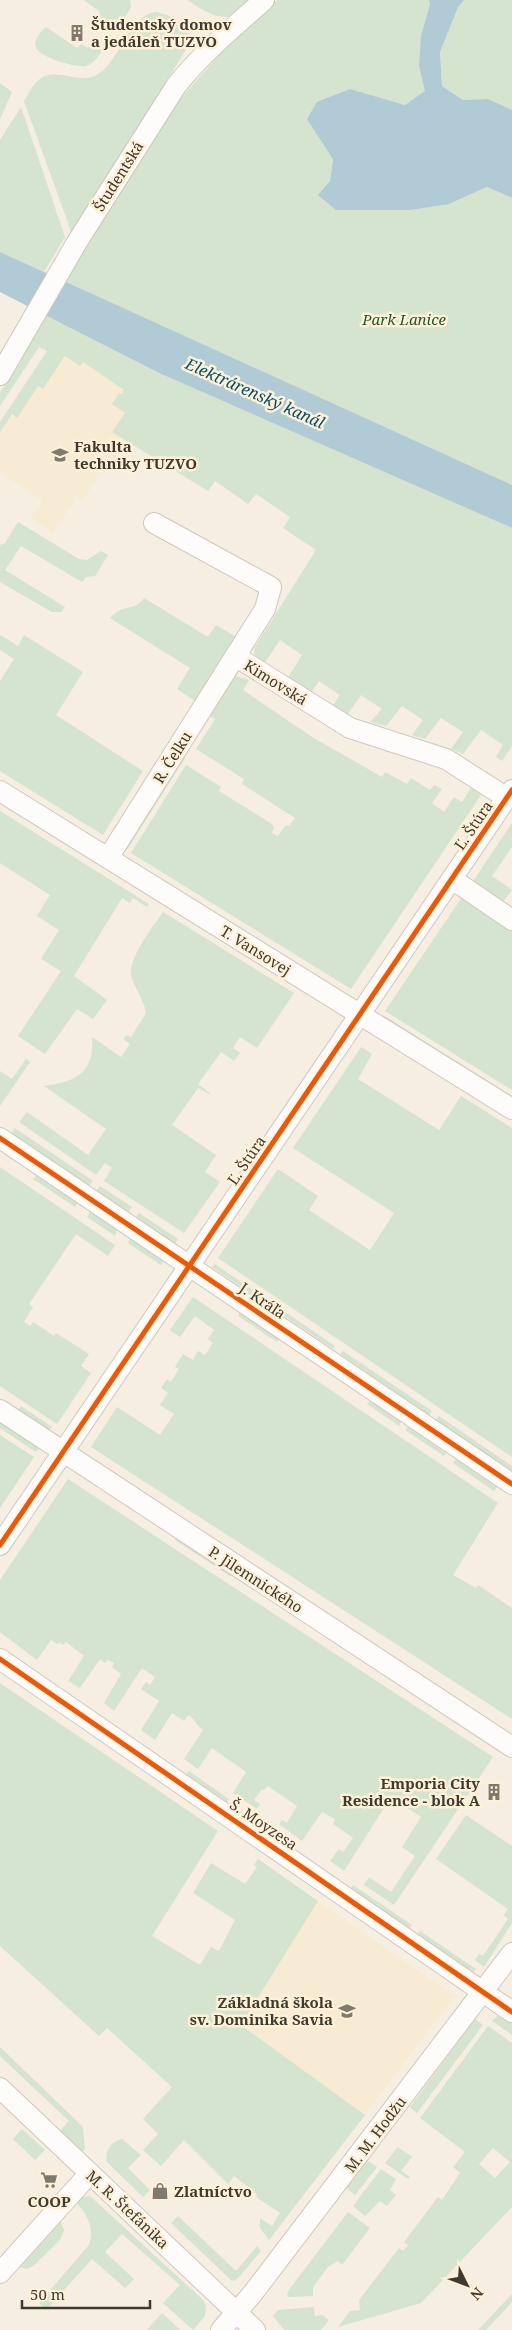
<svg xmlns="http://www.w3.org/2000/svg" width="512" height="2330" font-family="'Noto Serif',serif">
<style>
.built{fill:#f8ebd3}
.green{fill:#d4e4ce;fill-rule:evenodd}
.water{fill:#b0cad6}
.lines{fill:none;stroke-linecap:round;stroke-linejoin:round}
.minor-casing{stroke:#cec8be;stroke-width:22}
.minor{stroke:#fefcfa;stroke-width:20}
.cycleway-casing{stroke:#fff1d8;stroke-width:8}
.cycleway{stroke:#e8590c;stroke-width:5}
.labels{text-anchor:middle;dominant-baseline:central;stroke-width:5;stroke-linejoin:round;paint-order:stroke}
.poi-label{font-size:15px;font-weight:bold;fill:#3f3a30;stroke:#fff1d8;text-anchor:start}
.street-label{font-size:15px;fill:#3f3a30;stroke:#fff1d8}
.park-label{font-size:15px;font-style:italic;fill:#215630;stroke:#fff1d8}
.water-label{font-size:16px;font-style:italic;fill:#005070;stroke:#fff1d8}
</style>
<rect width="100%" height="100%" fill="#f6eee1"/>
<g class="built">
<path d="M66,356l14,9 3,-3 41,28 -3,4 -2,-1 -7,11 13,9 -13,19 16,11 -20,29 -8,-5 -1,3 2,2 -18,28 -9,-4 -1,2 2,2 -22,33 -22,-15 12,-17 -43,-29v-40l12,-18 5,3 21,-31 6,3z"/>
<path d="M318,1901l137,95 -90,119 -124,-90z"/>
</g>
<g class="green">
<path d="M84,0h46l1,7 -14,24 -20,-14 3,-5z"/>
<path d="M187,0h65c-6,5 -13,12 -20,15 -15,7 -33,-8 -45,-15z"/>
<path d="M277,0h152l1,4c-10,35 -14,51 -4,87l-21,14 -55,-16 -17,70 -3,22 119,23 38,-17 25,11v287l-448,-203 91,-148 27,-37 40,-45z"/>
<path d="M464,0h48v110l-24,-11 -25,1 -21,-14 -2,-34 18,-46z"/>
<path d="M156,12l12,3 21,18 1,10 -118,191 -48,-133c5,-7 9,-17 16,-22 18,-13 41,8 60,-6 20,-14 30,-59 56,-61z"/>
<path d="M46,27l31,21 4,-4 7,4 5,-8 8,5 2,4c-4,7 -10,15 -17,17 -10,2 -48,-9 -50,-19 -3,-8 5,-15 10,-20z"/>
<path d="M0,83l12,9 -12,27z"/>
<path d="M21,107l44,130 -21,35 -44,-20v-112z"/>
<path d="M46,315l113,58 353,155v218l-10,15 -6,-4 7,-12 -22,-15 -18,24 -12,-5 12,-17 -22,-14 -16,21 -13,-4 11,-15 -21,-14 -16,20 -16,-4 12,-13 -21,-14 -13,19 -16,-7 8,-12 -21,-14 -9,13 -23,-15 15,-24 -22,-15 -16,24c-7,-5 -12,-8 -9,-17l61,-97 -33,-22 7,-11 -34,-23 -8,10 -33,-23 -7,10 -96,-59 13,-19 -13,-9 7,-11 3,1 2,-4 -41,-28 -3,4 -15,-10 -22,33 -5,-3 -21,32 -5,-4 -12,18v-10l47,-71 -8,-4 -39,59v-13z"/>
<path d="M18,522l61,37 8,1 14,-9 7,4 -13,21 -9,1 -4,5 -61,-36 -16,24 60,37 -4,5h-9l-52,-30v-37l5,-2z"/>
<path d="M144,598l64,39 8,-12 22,13 -40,65 -21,-14 13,-21 -80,-50c13,-15 25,-6 34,-20z"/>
<path d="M24,635l59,37 -27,43 87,56 -40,64 -103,-64v-90l14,-22 -14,-9v-15l18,11z"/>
<path d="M235,676l14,4 -6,10 69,47 70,40 3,-5 22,12 4,-6 19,12 4,-5 8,4 -10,14 12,9 10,-15 8,5 9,-14 10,7 -130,194 -220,-136 55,-88 35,22 -2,4 53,33 2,3 -2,6 6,3 8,-11 3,1 6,-8 -53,-34 2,-5 -48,-30 19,-30 -8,-5 25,-36z"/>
<path d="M182,756l3,2 -58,92 -3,-2z"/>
<path d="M0,811l149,93 -2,3 -14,-9 -3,5 -8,-5 -48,78 33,24 -14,19 -16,-10 -32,45 -27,-18 43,-65 -20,-12 18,-29 -22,-14 13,-21 -50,-32z"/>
<path d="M512,823v24l-20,29 20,14 -9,12 -31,-19z"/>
<path d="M462,897l50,33v160l-127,-79z"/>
<path d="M163,912l131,81 -37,55 -17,-11 -7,11 7,5 -6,8 -13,-9 -23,32 13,10v1l-13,-7 -26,37 44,30 -11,17 15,10 -36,51 -80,-52 8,-13 -7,-5 -9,12 -77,-53 8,-10 61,43 18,-26 -62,-43c32,-4 51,-14 48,-49l29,20 9,-13 -7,-5 4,-4 4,2 15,-24c-2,-15 -14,-28 -15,-39 -1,-19 22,-47 32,-62z"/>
<path d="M383,1015l129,81v4l-131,-82z"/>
<path d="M361,1047l11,7 -14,25 81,51 22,-34 51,32v329l-294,-199 60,-89 40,27 -9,14 61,40 24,-37 -101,-65z"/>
<path d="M26,1059l4,3 -30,44v-35l12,8z"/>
<path d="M15,1128l78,53 -4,5 -78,-52z"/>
<path d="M0,1167l115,78 -7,11 -32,-22 -47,70 4,3 -9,15 6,4 3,-4 21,14 2,-3 33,21 -8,12 10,7 -34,51 -57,-38z"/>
<path d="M37,1175l41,27 -3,5 -42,-28z"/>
<path d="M100,1186l32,21 -4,6 -32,-22z"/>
<path d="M90,1212l27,17 -2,7 -28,-19z"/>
<path d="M139,1213l39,26 -3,5 -40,-26z"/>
<path d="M130,1238l34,23 -3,4 -33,-22z"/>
<path d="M215,1264l120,82 -2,3 -121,-82z"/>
<path d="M193,1297l305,206 -45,72 23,13 2,-3 34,23v111l-421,-272 26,-40 43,28 14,-21 -14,-9 8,-12 -7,-5 6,-9 4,3 8,-13 -4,-2 8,-13 10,6 5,-9 7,4 8,-12 -5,-4 6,-9 -19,-14 -15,21 -10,-7z"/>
<path d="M240,1312l39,27 -2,3 -39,-26z"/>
<path d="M343,1351l89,60 -3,4 -89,-61z"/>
<path d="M370,1401l31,21 -2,4 -32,-22z"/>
<path d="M21,1406l31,21 -4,6 -31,-21z"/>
<path d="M439,1416l73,50v5l-76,-51z"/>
<path d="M0,1420l40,26 -4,6 -36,-24z"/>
<path d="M408,1427l38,26 -2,3 -39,-26z"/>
<path d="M0,1435l34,22 -34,51z"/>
<path d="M456,1459l41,28 -3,4 -41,-28z"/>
<path d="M68,1479l425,278 -99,148 -30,-20 5,-8 22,15 24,-36 -13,-9 19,-30 -30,-20 -47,74 -14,-10 9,-12 4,3 10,-14 -20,-14 2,-5 -13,-7 -20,29 -23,-17 3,-4 5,3 10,-17 -29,-20 -4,4 -2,-1 -8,11 6,4 -3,5 -24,-16 13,-21 -34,-24 -14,21 -14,-10 19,-29c-8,-6 -7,-10 -15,-15l-4,6 -12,-8 -17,27 -14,-10 18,-29 -18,-12 5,-7 4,3 5,-8 -13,-9 -28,43 -10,-8 17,-29 -9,-7 2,-4 -6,-3 -3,3 -5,-4 -20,29 -12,-7 16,-25 -18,-14 -3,3 -3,-3 -2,2 -7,-4 -14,20 -37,-28v-52z"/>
<path d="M177,1536l56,37 -3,3 -55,-36z"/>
<path d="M0,1683l218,148 -66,105 48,29 11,-18 8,4 16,-31 -42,-27 18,-30 34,21 12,-17 -3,-2 4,-6 60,42 -77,124 124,90 -96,125 -9,-12v-10l12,8 8,-13 -24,-16 1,-3 -23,-18 -6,8 -44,-44 -23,26 -18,-16 15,-16 -15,-15 29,-32 -65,-59 -8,8 -99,-90z"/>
<path d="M189,1771l40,28 -2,3 -41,-28z"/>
<path d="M466,1815l46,31v77l-28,44 -9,-7 4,-6 4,2 25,-37 -4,-4 4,-6 -72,-50z"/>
<path d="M353,1885l59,40 -3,4 -58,-41z"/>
<path d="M420,1931l56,38 -2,3 -5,-2 -51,-36z"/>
<path d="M499,2014l13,9v12l-20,-14z"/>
<path d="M475,2019l8,6 -66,88 -7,-6z"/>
<path d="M488,2026l24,17v164l-91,96 -83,24 12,-16 10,-1 -1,-10 40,-52 4,3 5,-6 -4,-3 34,-45 4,3 18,-27 -7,-6 12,-15 -45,-34zM493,2148l17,14 -15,16 -16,-14z"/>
<path d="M0,2047l83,80 2,23 -6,2 -19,-21 9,-10 -69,-65z"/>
<path d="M22,2129l23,21 -10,10 -22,-21z"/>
<path d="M122,2139l19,16 -13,13 22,22 -7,7 -36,-35c-3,-11 5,-21 15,-23z"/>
<path d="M398,2147l14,10 -11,14 9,6 -2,2 -23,-16z"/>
<path d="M367,2160l10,7 -22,28 -9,-7z"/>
<path d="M381,2169l15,10 -6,11 6,5 -9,11 -7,-5 -15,15 -12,-10z"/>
<path d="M90,2196l113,104 3,5 -1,11 -12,14 -30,-27 17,-18 -58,-51 -17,18 29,27 -9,9 -33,-29 -46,51 -7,-7 50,-58c6,-17 -2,-30 -12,-42l5,-6z"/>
<path d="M348,2212l22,16 -28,37 -4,-4 -10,6 -15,20v9l-24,1 -2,-2 1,-4z"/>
<path d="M178,2216l58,55 21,-25 4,5 -22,26 -5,4 -3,-1 -60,-57z"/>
<path d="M60,2220l4,10 -4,10 -28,27 -6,2 -9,-3z"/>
<path d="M512,2294v8l-26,28h-8z"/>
<path d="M314,2307l1,9 7,-1 7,5 -8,10h-37l-11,-14 5,-6z"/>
<path d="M162,2313l18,17h-33z"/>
</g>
<g class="water">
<path d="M429,0h35l-6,7 -18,45 2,34 21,14 25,-1 24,11v88l-25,-11 -38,17 -39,6h-74l-18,-15 12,-14 3,-22 -26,-40 10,-17 33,-13 55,16 20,-14 -6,-25 2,-30 9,-32z"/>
<path d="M0,252l512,233v43l-353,-155 -159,-81z"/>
</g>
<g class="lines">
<g class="minor-casing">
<g id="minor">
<path d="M0,375l77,-133 99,-156c26,-33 58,-59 88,-86"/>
<path d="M235,656l115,72 96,31 61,39"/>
<path d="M0,791l512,318"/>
<path d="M108,858l157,-249 6,-22 -117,-64"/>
<path d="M452,879l60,41"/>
<path d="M0,1138l512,346"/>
<path d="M0,1410l512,337"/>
<path d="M0,1545l512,-755"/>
<path d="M0,1659l512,353"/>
<path d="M0,2088l255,242"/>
<path d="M0,2273l90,-100"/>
<path d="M221,2330l32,-37 259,-340"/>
</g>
</g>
<use href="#minor" class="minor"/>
<g class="cycleway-casing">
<g id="cycleway">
<path d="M0,1138l512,346"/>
<path d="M0,1545l512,-755"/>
<path d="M0,1659l512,353"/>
</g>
</g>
<use href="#cycleway" class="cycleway"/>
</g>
<defs>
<g id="building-bare" transform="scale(1.35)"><path d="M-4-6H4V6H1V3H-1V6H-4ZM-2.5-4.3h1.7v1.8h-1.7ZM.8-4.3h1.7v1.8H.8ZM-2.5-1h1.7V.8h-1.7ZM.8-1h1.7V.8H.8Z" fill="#7f796e" stroke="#fff1d8" stroke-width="2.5" paint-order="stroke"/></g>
<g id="university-bare" transform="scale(1.35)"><path d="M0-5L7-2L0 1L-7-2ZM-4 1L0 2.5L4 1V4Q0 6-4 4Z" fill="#7f796e" stroke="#fff1d8" stroke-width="2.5" paint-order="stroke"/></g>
<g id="school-bare" transform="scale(1.35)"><path d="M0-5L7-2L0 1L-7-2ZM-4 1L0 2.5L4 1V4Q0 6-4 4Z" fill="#7f796e" stroke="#fff1d8" stroke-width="2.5" paint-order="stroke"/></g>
<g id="supermarket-bare" transform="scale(1.35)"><path d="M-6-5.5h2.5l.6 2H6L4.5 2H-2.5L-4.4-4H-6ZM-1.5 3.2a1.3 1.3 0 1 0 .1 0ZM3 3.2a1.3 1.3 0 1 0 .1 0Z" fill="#7f796e" stroke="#fff1d8" stroke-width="2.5" paint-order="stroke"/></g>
<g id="shop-bare" transform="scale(1.35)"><path d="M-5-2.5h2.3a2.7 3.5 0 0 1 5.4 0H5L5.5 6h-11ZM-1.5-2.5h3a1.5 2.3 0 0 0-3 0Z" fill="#7f796e" stroke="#fff1d8" stroke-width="2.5" paint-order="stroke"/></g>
</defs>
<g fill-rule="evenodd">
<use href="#building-bare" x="77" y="33"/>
<use href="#university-bare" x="60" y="455"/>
<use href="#building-bare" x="494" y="1792"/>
<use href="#school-bare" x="347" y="2011"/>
<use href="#supermarket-bare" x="49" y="2180"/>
<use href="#shop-bare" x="160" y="2191"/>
</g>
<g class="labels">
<g class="poi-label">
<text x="91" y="24">Študentský domov<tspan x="91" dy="17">a jedáleň TUZVO</tspan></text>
<text x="74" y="446">Fakulta<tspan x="74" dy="17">techniky TUZVO</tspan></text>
<text x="480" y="1783" text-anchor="end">Emporia City<tspan x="480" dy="17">Residence - blok A</tspan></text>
<text x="333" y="2002" text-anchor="end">Základná škola<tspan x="333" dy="17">sv. Dominika Savia</tspan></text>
<text x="174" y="2191">Zlatníctvo</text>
<text x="49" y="2201" text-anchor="middle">COOP</text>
</g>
<g class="street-label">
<text transform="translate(118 176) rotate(-58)">Študentská</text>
<text transform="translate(276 682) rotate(32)">Kimovská</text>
<text transform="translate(172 757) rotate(-58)">R. Čelku</text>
<text transform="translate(473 825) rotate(-56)">Ľ. Štúra</text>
<text transform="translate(256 950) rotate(32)">T. Vansovej</text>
<text transform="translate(246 1160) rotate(-56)">Ľ. Štúra</text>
<text transform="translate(263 1300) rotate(34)">J. Kráľa</text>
<text transform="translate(256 1579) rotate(33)">P. Jilemnického</text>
<text transform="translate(264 1824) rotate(34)">Š. Moyzesa</text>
<text transform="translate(375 2134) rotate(-53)">M. M. Hodžu</text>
<text transform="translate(128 2209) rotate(43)">M. R. Štefánika</text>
</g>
<g class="park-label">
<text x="404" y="319">Park Lanice</text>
</g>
<g class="water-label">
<text transform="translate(255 393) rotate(24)">Elektrárenský kanál</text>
</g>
</g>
<g transform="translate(467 2285) rotate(132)" stroke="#fff1d8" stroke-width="4" paint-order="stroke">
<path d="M0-4L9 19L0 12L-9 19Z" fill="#3f3a30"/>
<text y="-8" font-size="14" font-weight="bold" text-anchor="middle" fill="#3f3a30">N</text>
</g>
<path d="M22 2300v8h128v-8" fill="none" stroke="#3f3a30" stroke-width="2.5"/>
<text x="30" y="2300" font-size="15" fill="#3f3a30" stroke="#fff1d8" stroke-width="4" paint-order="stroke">50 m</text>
</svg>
